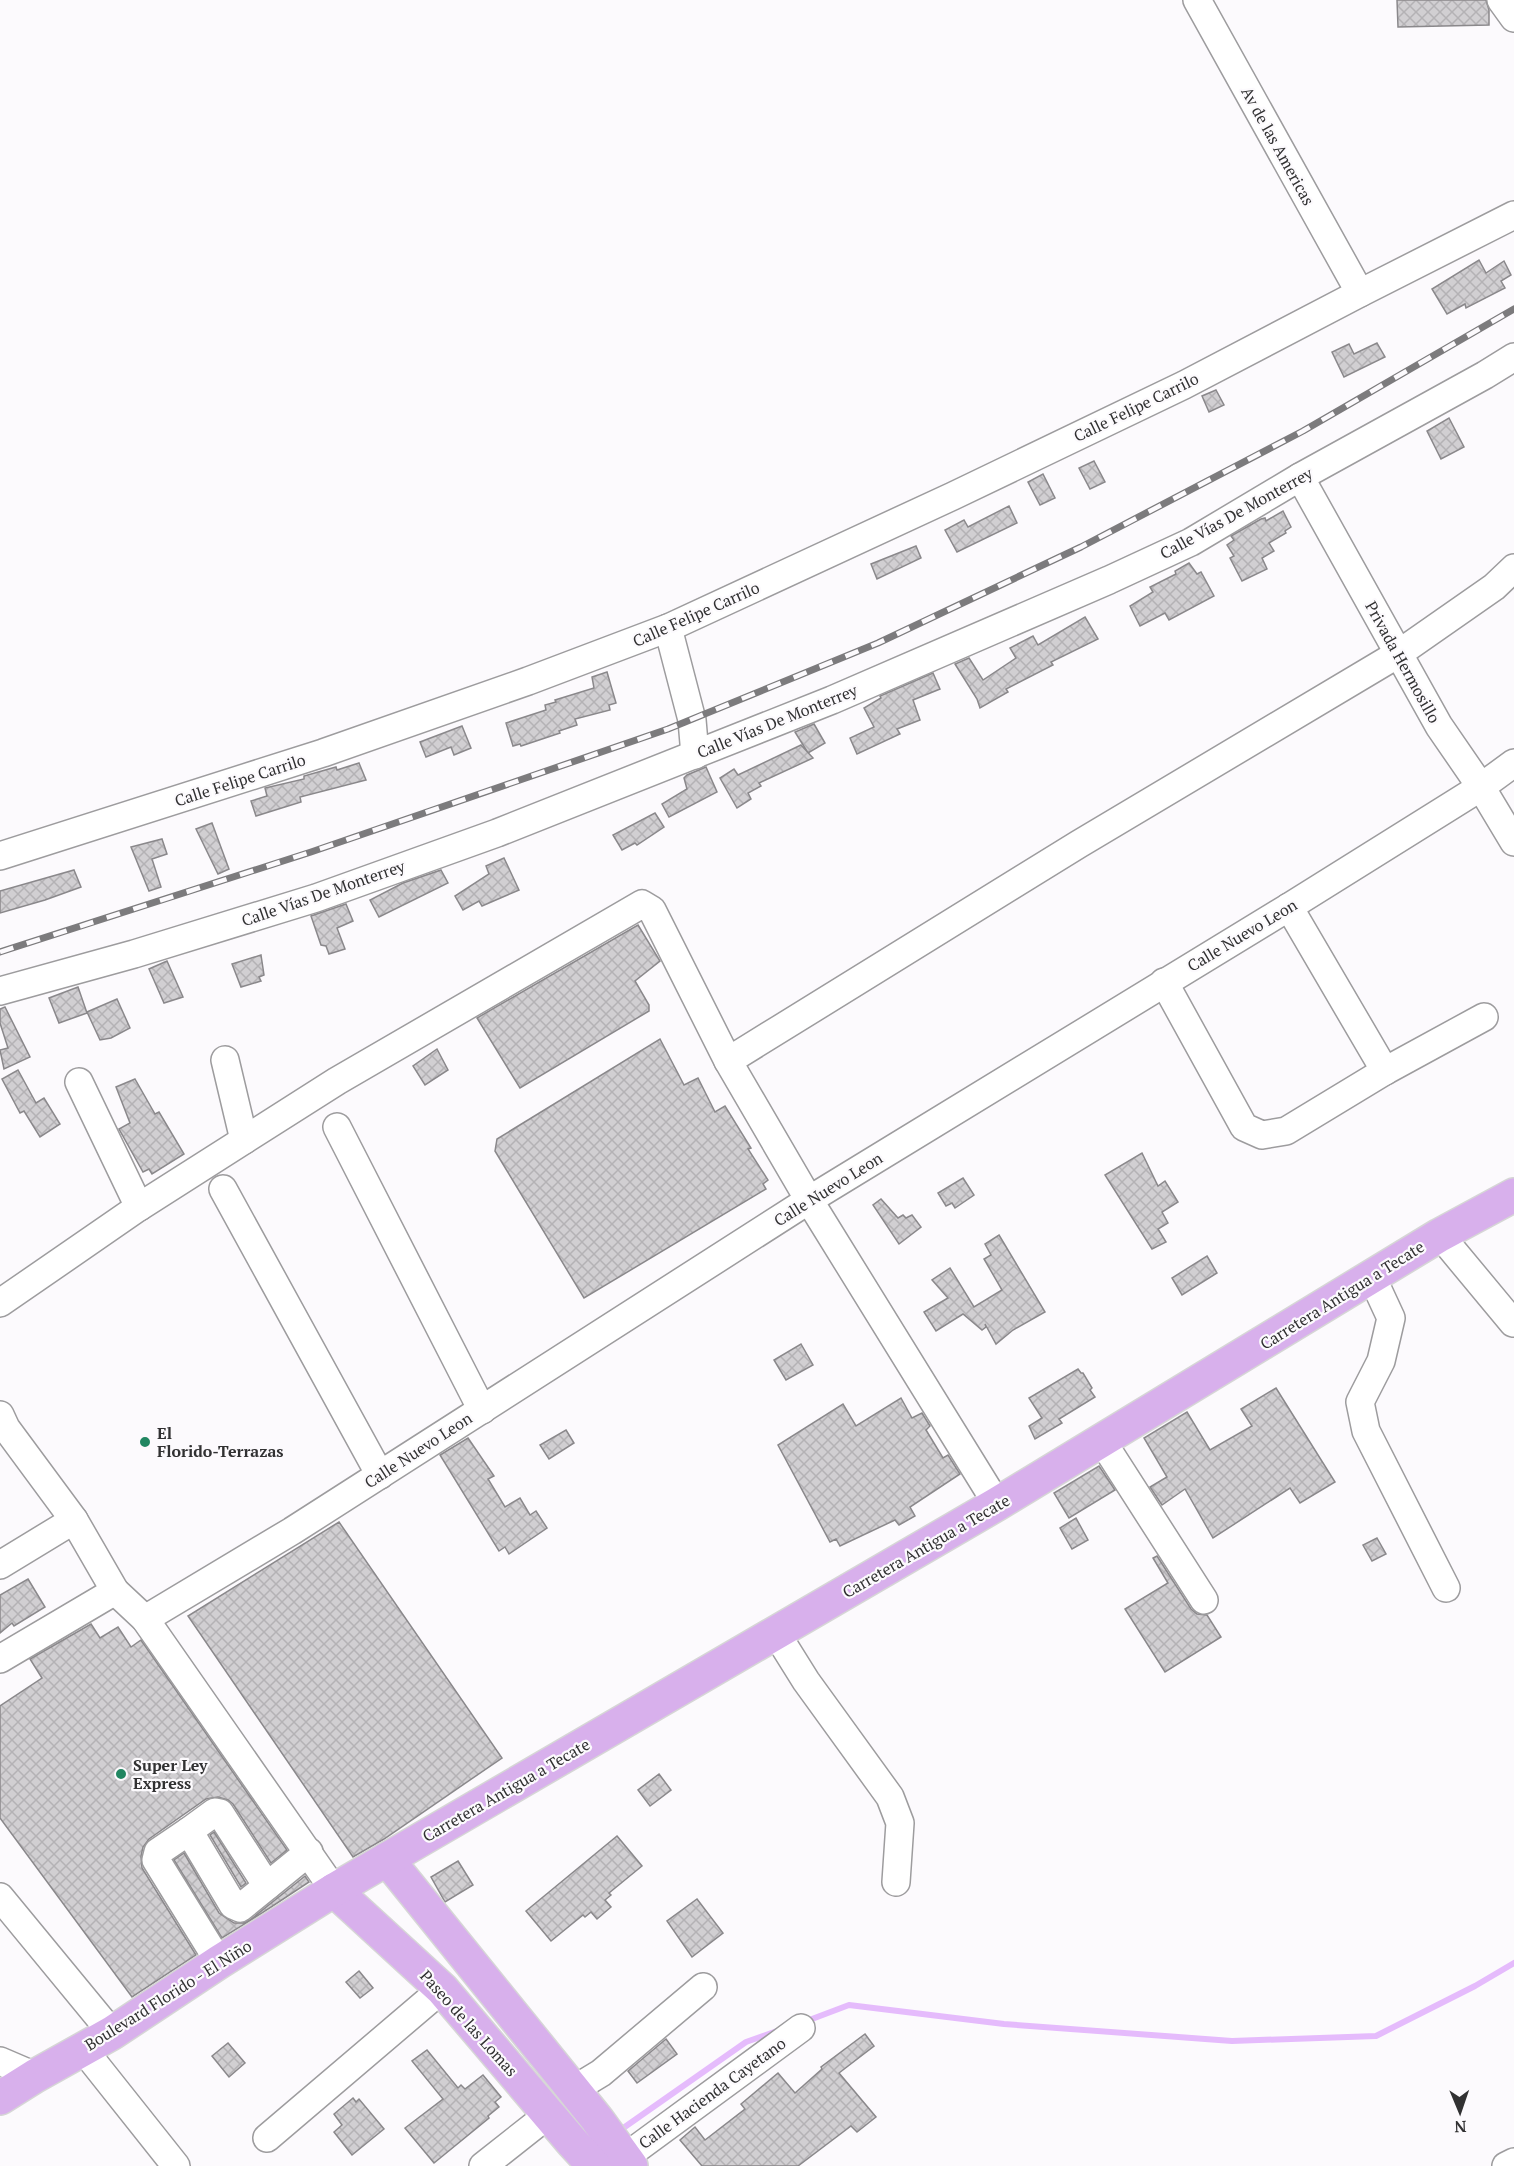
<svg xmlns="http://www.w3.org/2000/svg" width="1514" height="2166" font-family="'PT Serif',serif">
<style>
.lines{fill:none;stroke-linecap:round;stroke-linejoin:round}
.stream{stroke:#e5bbfc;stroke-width:6}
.building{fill:url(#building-cross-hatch);stroke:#8a888b;stroke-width:1.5}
.minor-casing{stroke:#9d9c9e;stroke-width:30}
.major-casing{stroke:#d6d6d6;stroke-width:36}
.minor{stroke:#fff;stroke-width:27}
.major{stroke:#d8b0ec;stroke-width:33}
.rail-casing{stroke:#7c7b7d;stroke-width:7}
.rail{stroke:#fcfafd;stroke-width:4.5;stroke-dasharray:14;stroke-linecap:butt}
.poi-dot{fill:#218661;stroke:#fcfafd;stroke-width:2}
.labels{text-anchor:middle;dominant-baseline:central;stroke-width:4.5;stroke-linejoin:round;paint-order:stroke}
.street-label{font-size:16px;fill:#313132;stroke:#fcfafd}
.poi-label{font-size:16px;font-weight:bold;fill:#313132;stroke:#fcfafd;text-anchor:start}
</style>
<defs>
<pattern id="building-cross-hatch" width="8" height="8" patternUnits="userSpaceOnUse" patternTransform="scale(1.5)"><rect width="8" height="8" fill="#d1cfd2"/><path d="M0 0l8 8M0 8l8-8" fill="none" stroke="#b4b2b5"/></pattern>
</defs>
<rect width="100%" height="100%" fill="#fcfafd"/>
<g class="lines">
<g class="stream">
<path d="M804,2022l45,-17 155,19 228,17 144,-5 99,-50 39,-23"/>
<path d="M619,2131l127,-89 31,-11"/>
</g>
</g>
<g class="building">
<path d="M1397,0h89l3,10v15l-91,2z"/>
<path d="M1479,260l7,13 18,-12 7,14 -10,6 4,7 -39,20 -1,-4 -18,10 -15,-25z"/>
<path d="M1377,343l8,14 -41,20 -12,-25 17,-8 5,10z"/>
<path d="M1216,390l8,15 -15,7 -7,-16z"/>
<path d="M1449,418l15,29 -23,12 -14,-28z"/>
<path d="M1094,461l11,21 -15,7 -11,-21z"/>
<path d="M1043,474l12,24 -15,7 -12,-23z"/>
<path d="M1009,506l8,17 -60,29 -12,-22 19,-10 4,7z"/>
<path d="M1283,511l8,16 -6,4 1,2 -17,10 5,8 -12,7 5,11 -25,12 -12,-23 4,-2 -7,-11 7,-5 -3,-4 30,-17 4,-1 1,3z"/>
<path d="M916,546l5,12 -44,21 -6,-15z"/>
<path d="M1189,563l8,11 4,-2 13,24 -45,24 -4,-7 -25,13 -10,-20 23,-14 -3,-5 26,-13 -1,-3z"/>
<path d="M1085,617l13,22 -47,23 2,3 -47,24 2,3 -28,16 -3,-9 -22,-35 14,-6 14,22 33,-22 -6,-10 23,-12 5,9z"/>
<path d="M607,672l9,31 -7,2 1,5 -35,9 2,6 -18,6 1,2 -39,13 -1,-2 -7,2 -7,-23 40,-13 -1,-5 11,-3 -1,-2 39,-12 -2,-11z"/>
<path d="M933,673l7,16 -27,11 7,20 -23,9 3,5 -43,20 -7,-16 24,-11 -10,-19 17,-10 -1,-2z"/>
<path d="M814,724l11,19 -17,10 -13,-21z"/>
<path d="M462,726l9,22 -17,7 -3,-8 -25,10 -6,-15z"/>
<path d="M801,745l12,13 -54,25 2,3 -13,7 3,6 -14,9 -17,-30 14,-9 4,6z"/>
<path d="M359,763l7,17 -66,17 1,5 -45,14 -5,-15 16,-5 -2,-8 39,-9v-3l32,-9 1,3z"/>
<path d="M706,767l11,25 -48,25 -7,-13 25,-15 -3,-11 3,-3z"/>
<path d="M655,813l9,14 -27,18 -2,-2 -13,7 -9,-15z"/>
<path d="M212,823l17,46 -11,5 -22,-45z"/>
<path d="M162,839l5,15 -15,5 9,28 -12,4 -18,-44z"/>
<path d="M504,858l15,32 -37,16 -3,-5 -16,9 -8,-14 34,-22 -3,-8z"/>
<path d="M74,870l7,17 -36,13 -45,13v-22z"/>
<path d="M441,870l7,13 -69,34 -9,-17 33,-17z"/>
<path d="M346,904l7,17 -16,7 8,21 -16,5 -3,-8 -5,-1 -10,-29z"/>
<path d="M638,925l22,36 -25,20 14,24v6l-129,77 -43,-70z"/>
<path d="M261,955l3,20 -5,2 2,4 -20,6 -9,-23z"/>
<path d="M167,961l16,36 -19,6 -15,-34z"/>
<path d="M78,987l9,26 -28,10 -10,-25z"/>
<path d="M117,999l13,29 -19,10 -11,2 -13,-28z"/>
<path d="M5,1007l25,50 -26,12 -4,-19 8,-2 -8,-25v-14z"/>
<path d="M660,1039l24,46 14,-7 17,34 10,-6 26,42 -3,1 20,31 -5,4 3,5 -182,109 -89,-147 2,-12z"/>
<path d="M437,1049l11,21 -23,15 -12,-19z"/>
<path d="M18,1070l18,33 8,-5 16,26 -20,13 -16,-26 -4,2 -18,-34z"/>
<path d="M135,1079l20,35 4,-2 25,42 -32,20 -3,-5 -6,3 -24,-43 11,-6 -14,-36z"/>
<path d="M1142,1153l16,33 7,-5 13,21 -16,10 6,11 -10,6 8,13 -14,7 -47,-74z"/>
<path d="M963,1178l11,17 -19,13 -3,-5 -6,3 -8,-13z"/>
<path d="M881,1199l17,19 5,-3 3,3 6,-3 9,12 -22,17 -26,-39z"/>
<path d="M999,1235l46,77 -32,18 -17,14 -11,-20 1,3 -4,3 -19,-16 -27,17 -12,-19 24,-14 -16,-18 18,-12 24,39 28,-17 -18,-31 7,-4 -6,-11z"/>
<path d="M1207,1256l10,17 -35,22 -10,-17z"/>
<path d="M801,1344l12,21 -27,15 -12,-20z"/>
<path d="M1078,1369l3,4h2l9,15 -2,2 5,7 -36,22 3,4 -27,16 -6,-13 13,-8 -13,-20z"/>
<path d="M1276,1388l59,94 -35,21 -10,-15 -77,50 -28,-49 -23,16 -12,-18 17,-10 -23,-39 43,-26 23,38 42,-24 -11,-17z"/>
<path d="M901,1398l11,20 10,-5 8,13 -4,4 17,28 5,-3 12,19 -50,33 5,9 -16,9 -4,-5 -55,26 -4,-7 -6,3 -52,-97 65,-41 13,22z"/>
<path d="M566,1430l8,13 -25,16 -9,-14z"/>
<path d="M468,1438l26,38 -6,3 17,28 15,-9 10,17 6,-4 11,17 -38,26 -4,-7 -6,4 -59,-96z"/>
<path d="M1099,1466l16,24 -46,28 -15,-25z"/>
<path d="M1076,1518l12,22 -16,9 -12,-21z"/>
<path d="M339,1522l163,236 -118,81 -31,18 -165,-241z"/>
<path d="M1377,1538l9,16 -14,7 -9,-16z"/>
<path d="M1157,1556l34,53 6,5 10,1 14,22 -56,35 -40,-63 43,-26 -15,-25z"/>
<path d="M28,1579l17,28 -31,19 -2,-3 -12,10v-38z"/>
<path d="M91,1624l9,14 18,-11 13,20 10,-7 146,210 -16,13 -38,-59 -5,-4 -10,-3 -12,2 -57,40 -6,8 -2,9 1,12 54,87 -64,42 -132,-179v-112l42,-28 -12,-19z"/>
<path d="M659,1774l12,16 -21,16 -12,-16z"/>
<path d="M214,1832l32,51 -5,4 -31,-52z"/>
<path d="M617,1836l25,30 -33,27 2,2 -6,5 6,7 -14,12 -6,-7 -6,5 -2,-2 -32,26 -25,-30z"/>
<path d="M184,1853l35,60 15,10h9l7,-3 55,-44 4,6 -53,35 -34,21 -48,-78z"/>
<path d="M458,1861l15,24 -28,17 -14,-25z"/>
<path d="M697,1899l26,34 -31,24 -25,-36z"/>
<path d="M359,1971l14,17 -13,10 -14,-16z"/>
<path d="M865,2034l9,12 -35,27 37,44 -19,15 -6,-6 -53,40h-96l-22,-26 15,-13 10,13 40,-31 -4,-5 37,-31 17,20 27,-24 -1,-2z"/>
<path d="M666,2039l11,15 -40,29 -9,-12z"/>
<path d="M228,2043l17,20 -16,14 -17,-21z"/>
<path d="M427,2050l31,38 3,-3 4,4 18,-14 18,22 -6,5 4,5 -11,9 1,2 -55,45 -29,-35 38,-29 -31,-38z"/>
<path d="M353,2098l3,4 3,-3 25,30 -32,26 -18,-23 8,-7 -8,-11z"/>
</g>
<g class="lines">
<g class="minor-casing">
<g id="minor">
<path d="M1197,0l163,293"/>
<path d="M1501,0l13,18"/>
<path d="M1300,477l139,249 42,61 33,55"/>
<path d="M668,628l24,92 3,35"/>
<path d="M0,856l323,-103 205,-72 140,-53 285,-132 231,-111 176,-92 154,-78"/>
<path d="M1289,907l96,164"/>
<path d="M1164,982l80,145 18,8 24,-4 99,-60 99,-54"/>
<path d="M0,991l134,-37 182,-56 181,-65 335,-133 277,-120 82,-38 109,-65 185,-102 29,-18"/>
<path d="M225,1060l19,80"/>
<path d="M728,1061l351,-217 319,-190 96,-67 20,-19"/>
<path d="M79,1082l60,125"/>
<path d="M337,1127l145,283"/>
<path d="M223,1189l157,286"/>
<path d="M1440,1235l73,88"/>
<path d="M1372,1277l19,41 -10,43 -21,41 6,29 80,157"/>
<path d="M0,1303l139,-96 198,-126 305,-177 10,6 76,151 81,139 188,304"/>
<path d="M0,1415l6,13 68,92 41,71 30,28 189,271"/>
<path d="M1102,1441l102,159"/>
<path d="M0,1565l74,-45"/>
<path d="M145,1619l147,-88 517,-331 480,-293 192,-120 33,-24"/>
<path d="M776,1633l30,48 84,116 10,26 -4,59"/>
<path d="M0,1659l115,-68"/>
<path d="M189,1831l26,-19 5,1 47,73"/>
<path d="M0,1897l112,136"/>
<path d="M219,1962l-63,-102 2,-8 31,-21 44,74 7,3 69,-56"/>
<path d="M83,2049l93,117"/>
<path d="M0,2061l35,15"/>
<path d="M573,2090l28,-17 102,-86"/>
<path d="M267,2138l175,-149"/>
<path d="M624,2158l177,-130"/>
<path d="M483,2166l66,-52"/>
<path d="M1506,2166l8,-4"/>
</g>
</g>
<g class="major-casing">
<g id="major">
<path d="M387,1859l210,260 34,47"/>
<path d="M334,1890l108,99 130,153 22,24"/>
<path d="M0,2098l35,-22 77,-43 107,-71 115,-72 663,-386 443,-269 74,-40"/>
</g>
</g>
<use href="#minor" class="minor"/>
<use href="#major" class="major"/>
<g class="rail-casing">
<path id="rail" d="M0,952l311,-100 357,-123 210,-86 203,-96 222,-116 211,-122"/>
</g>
<use href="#rail" class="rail"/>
</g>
<g class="poi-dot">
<circle cx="145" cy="1442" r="6"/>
<circle cx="121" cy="1774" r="6"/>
</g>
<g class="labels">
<g class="street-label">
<text transform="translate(1278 146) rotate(61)">Av de las Americas</text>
<text transform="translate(1136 407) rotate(-26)">Calle Felipe Carrilo</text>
<text transform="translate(1236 513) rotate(-29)">Calle Vías De Monterrey</text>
<text transform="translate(696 614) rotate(-24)">Calle Felipe Carrilo</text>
<text transform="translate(1403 662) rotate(61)">Privada Hermosillo</text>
<text transform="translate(777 721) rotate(-22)">Calle Vías De Monterrey</text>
<text transform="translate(240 780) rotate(-18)">Calle Felipe Carrilo</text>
<text transform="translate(323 893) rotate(-19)">Calle Vías De Monterrey</text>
<text transform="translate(1242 935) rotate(-31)">Calle Nuevo Leon</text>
<text transform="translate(828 1189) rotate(-32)">Calle Nuevo Leon</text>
<text transform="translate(1342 1295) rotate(-32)">Carretera Antigua a Tecate</text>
<text transform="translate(418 1450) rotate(-33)">Calle Nuevo Leon</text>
<text transform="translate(926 1546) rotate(-30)">Carretera Antigua a Tecate</text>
<text transform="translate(506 1790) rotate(-30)">Carretera Antigua a Tecate</text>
<text transform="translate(168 1995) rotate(-32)">Boulevard Florido - El Niño</text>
<text transform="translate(469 2023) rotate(48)">Paseo de las Lomas</text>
<text transform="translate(712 2093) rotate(-36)">Calle Hacienda Cayetano</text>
</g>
<g class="poi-label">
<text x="157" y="1433">El<tspan x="157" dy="18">Florido-Terrazas</tspan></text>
<text x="133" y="1765">Super Ley<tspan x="133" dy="18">Express</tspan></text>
</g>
</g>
<g transform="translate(1460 2112) rotate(178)" stroke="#fcfafd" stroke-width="4.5" paint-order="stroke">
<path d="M0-4.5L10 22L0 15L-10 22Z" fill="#313132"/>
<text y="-9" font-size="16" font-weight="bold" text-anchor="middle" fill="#313132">N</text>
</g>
</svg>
